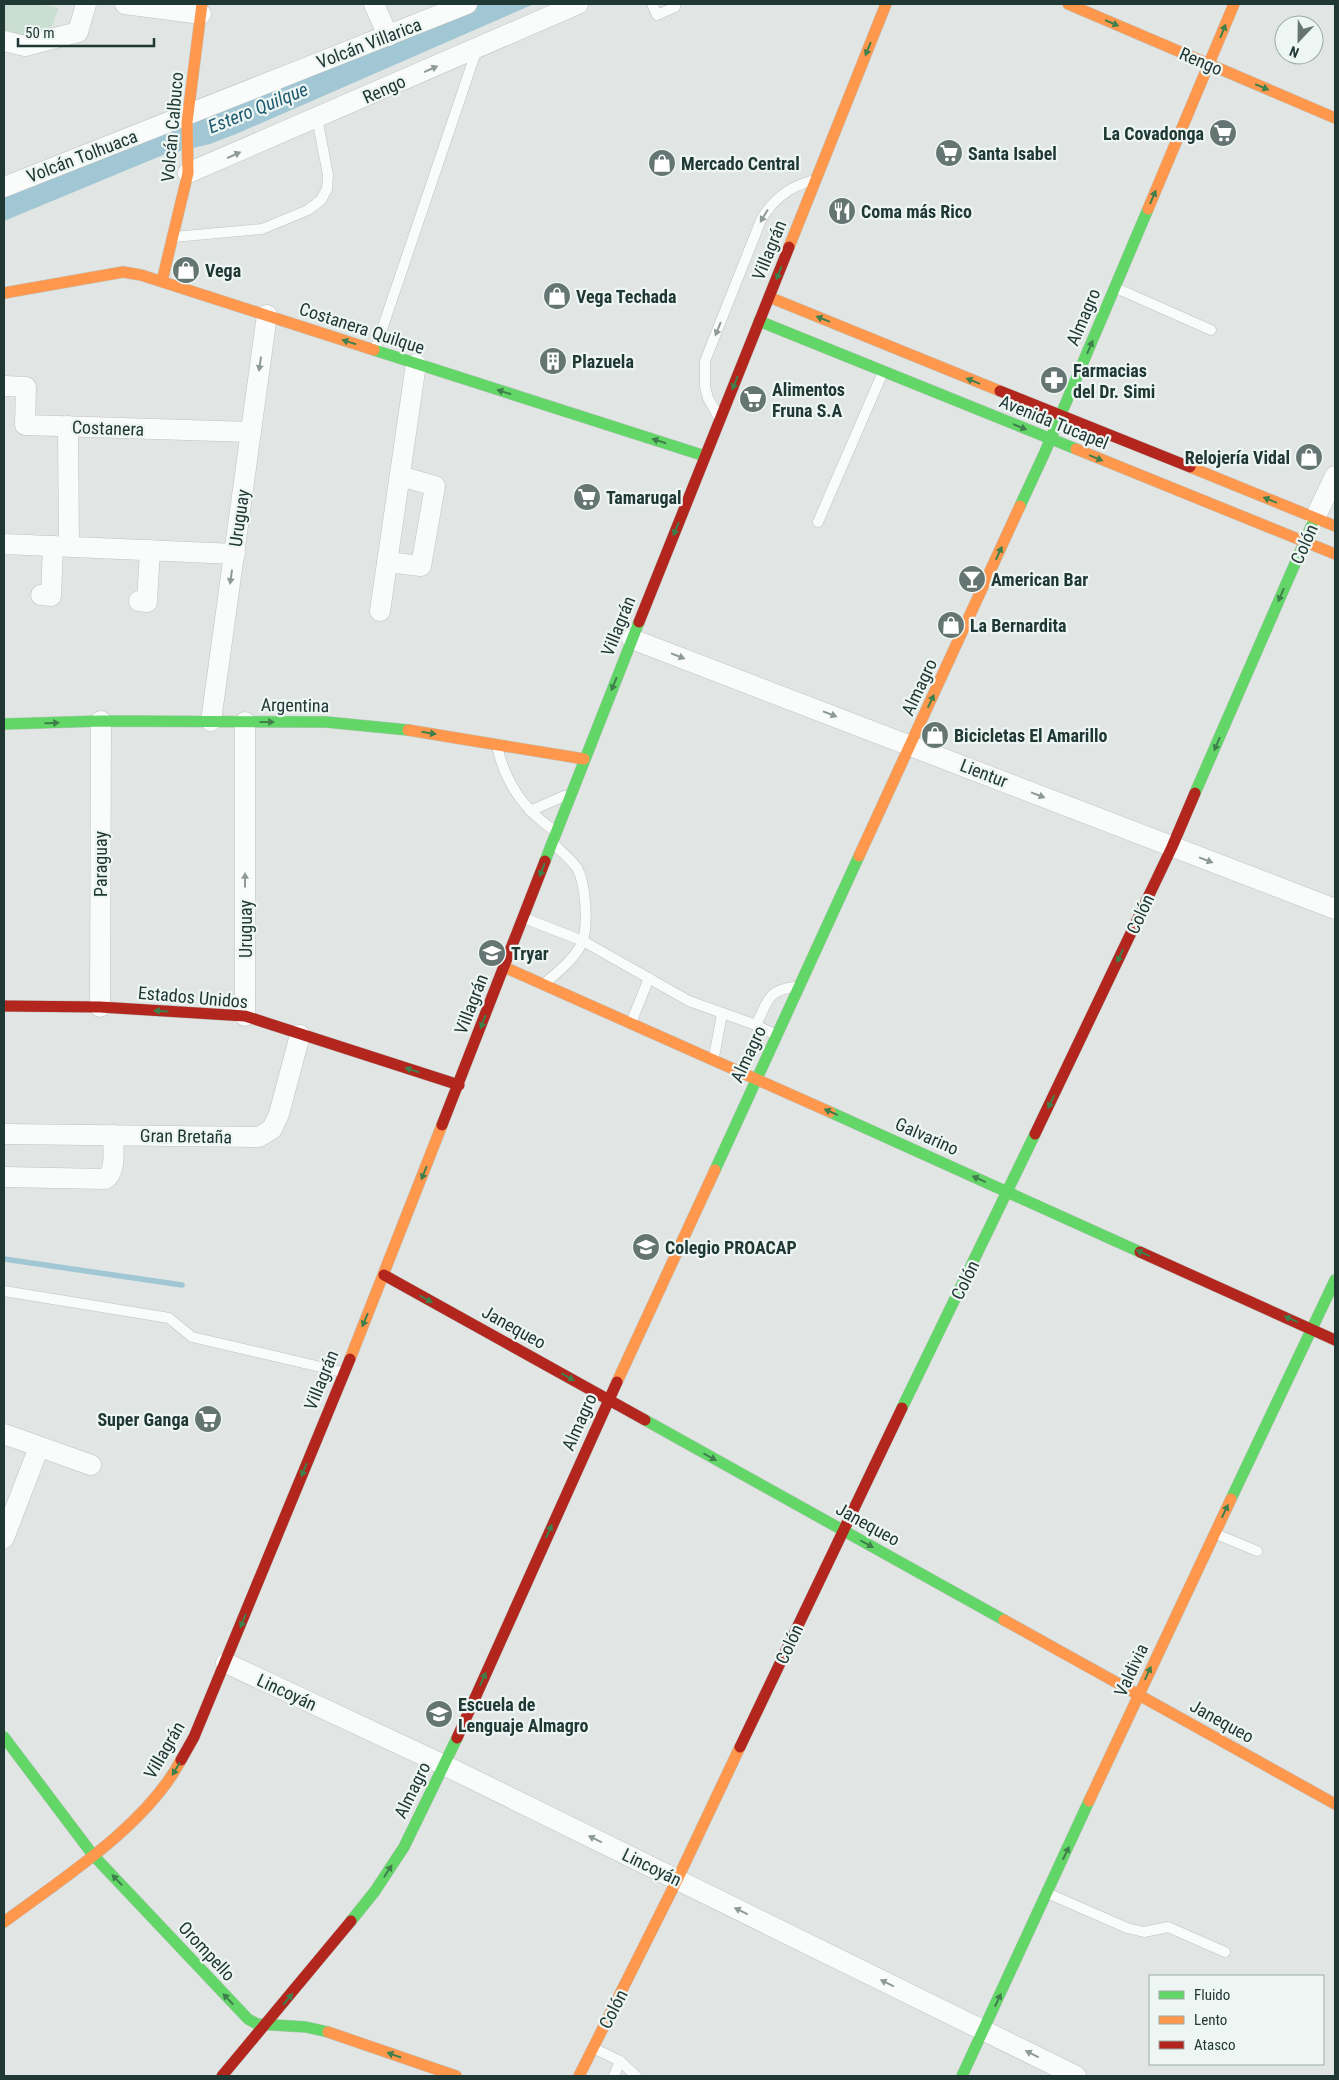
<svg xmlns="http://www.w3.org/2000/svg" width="1339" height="2080" font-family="'Roboto Condensed',sans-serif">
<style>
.green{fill:#cadfd2}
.water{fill:#a1c7d4}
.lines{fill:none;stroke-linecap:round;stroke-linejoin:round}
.stream{stroke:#a1c7d4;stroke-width:5.5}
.lane-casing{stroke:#bec3c1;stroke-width:11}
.street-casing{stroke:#bec3c1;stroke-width:21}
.fast-casing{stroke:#bcc4c1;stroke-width:12}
.slow-casing{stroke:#bcc4c1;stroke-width:12}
.jam-casing{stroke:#bcc4c1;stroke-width:12}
.lane{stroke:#fafbfb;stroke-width:10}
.street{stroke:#fafbfb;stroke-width:20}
.fast{stroke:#63d668;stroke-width:11}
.slow{stroke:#ff974d;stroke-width:11}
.jam{stroke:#b3261e;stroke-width:11}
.oneway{fill:#3e7f4b}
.oneway2{fill:#8d9a98}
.labels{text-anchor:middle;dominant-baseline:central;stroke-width:4.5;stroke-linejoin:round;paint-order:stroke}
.street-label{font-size:18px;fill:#203834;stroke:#eef6f3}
.poi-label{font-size:18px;font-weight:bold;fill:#203834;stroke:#eef6f3;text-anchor:start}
.water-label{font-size:19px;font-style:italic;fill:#1d5a71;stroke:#eef6f3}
</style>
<rect width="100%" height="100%" fill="#e1e6e4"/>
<path class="green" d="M4,4h34l21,4 -8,20 -30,11 -17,-5z"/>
<path class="water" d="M480,4h54l-298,130 -26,10 -47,11 -159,66v-25l153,-61 55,-19z"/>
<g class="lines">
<path class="stream" d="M4,1259l178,26"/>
<g class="lane-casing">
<g id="lane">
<path d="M652,4l5,11 18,-8"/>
<path d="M174,237l88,-8 46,-19 13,-10 6,-11 1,-14 -11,-57"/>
<path d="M1116,288l95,42"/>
<path d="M375,350l102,-301"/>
<path d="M718,416l-10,-18 -3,-11v-26l56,-141c11,-19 27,-33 50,-39"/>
<path d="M818,522l65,-150"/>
<path d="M497,746c8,36 27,64 57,84"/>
<path d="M530,811l34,-15"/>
<path d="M524,918l59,23 106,60 67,24"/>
<path d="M545,983c13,-11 33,-27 38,-43 5,-17 3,-56 -6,-72 -6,-9 -17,-17 -24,-25"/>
<path d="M631,1023l18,-45"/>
<path d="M776,1035l-20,-10c12,-23 10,-35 39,-38"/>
<path d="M714,1057l8,-43"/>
<path d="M4,1291l165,27 23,19 150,35"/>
<path d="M1216,1534l41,17"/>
<path d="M1047,1893l80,35 17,4 24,-5 57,25"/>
<path d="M593,2048l27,13 16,15"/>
<path d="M614,2076l6,-15"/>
</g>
</g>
<g class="street-casing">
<g id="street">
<path d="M125,4l76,10"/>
<path d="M374,4l14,32"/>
<path d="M4,41l21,5 53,-14 8,-28"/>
<path d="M188,173l390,-169"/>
<path d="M4,187l463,-183"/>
<path d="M4,386l22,1 -1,38 226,7"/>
<path d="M68,426l1,120"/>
<path d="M1315,518l20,-42"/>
<path d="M4,544l231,10"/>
<path d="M387,562l34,4 14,-80 -35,-10"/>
<path d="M41,595l10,1 2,-50"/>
<path d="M139,601l8,1 3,-52"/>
<path d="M380,611l36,-247"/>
<path d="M632,639l703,270"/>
<path d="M211,721l56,-406"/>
<path d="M100,1007l1,-286"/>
<path d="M245,1016v-294"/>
<path d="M4,1134l255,3 13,-8 7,-15 21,-79"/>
<path d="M4,1177l101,2c12,-7 8,-31 8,-44"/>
<path d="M4,1434l87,31"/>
<path d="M4,1538l35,-91"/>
<path d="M226,1663l218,102 632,311"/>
</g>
</g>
<g class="fast-casing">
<g id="fast">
<path d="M759,321l317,128"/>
<path d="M374,350l331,106"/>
<path d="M1020,506l25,-54 103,-243"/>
<path d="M4,724l97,-3 225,1 82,8"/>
<path d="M1195,793l119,-273"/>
<path d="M545,861l94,-239"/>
<path d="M830,1112l310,140"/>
<path d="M715,1170l144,-314"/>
<path d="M902,1408l133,-274"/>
<path d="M645,1420l359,200"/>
<path d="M1231,1499l104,-219"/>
<path d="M4,1737l89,118"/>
<path d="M93,1855l155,164 9,5 49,3 22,5"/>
<path d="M351,1921l24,-30 29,-44 53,-109"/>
<path d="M962,2076l127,-275"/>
</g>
</g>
<g class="slow-casing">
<g id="slow">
<path d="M1068,4l267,114"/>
<path d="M1148,209l86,-205"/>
<path d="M789,247l97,-243"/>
<path d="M162,281l26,-108 -1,-51 15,-118"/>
<path d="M4,293l119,-21 18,3 233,75"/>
<path d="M769,297l231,94"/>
<path d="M1076,449l259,105"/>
<path d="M1190,467l145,59"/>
<path d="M408,730l176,29"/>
<path d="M859,856l161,-350"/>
<path d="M504,967l326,145"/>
<path d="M350,1359l92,-234"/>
<path d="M617,1382l98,-212"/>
<path d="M1004,1620l331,184"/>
<path d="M1089,1801l142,-302"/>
<path d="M4,1922c59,-44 142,-96 177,-162"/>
<path d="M328,2032l128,44"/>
<path d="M579,2076l98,-196 63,-133"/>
</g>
</g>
<g class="jam-casing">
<g id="jam">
<path d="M1000,391l190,76"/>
<path d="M639,622l150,-375"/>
<path d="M4,1006l96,1 145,9 214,69"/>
<path d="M442,1125l103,-264"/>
<path d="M1035,1134l137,-287 23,-54"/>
<path d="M1140,1252l195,88"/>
<path d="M384,1275l261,145"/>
<path d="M457,1738l160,-356"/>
<path d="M740,1747l162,-339"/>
<path d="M181,1760l13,-23 156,-378"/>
<path d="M222,2076l129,-155"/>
</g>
</g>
<use href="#lane" class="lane"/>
<use href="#street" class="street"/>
<use href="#fast" class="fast"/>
<use href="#slow" class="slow"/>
<use href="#jam" class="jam"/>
</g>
<defs><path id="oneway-solid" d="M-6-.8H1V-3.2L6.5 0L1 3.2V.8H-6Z" transform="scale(1.25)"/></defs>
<g class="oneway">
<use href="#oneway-solid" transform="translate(1112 23) rotate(23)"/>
<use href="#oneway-solid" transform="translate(1223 31) rotate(-68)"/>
<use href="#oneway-solid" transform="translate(868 49) rotate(112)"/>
<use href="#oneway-solid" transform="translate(1262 87) rotate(23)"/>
<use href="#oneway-solid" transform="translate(1153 197) rotate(-67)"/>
<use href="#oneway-solid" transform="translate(779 273) rotate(112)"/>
<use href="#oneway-solid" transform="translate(823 319) rotate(-158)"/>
<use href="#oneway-solid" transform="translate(349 342) rotate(-162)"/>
<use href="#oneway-solid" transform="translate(1090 347) rotate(-67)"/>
<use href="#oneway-solid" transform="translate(973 381) rotate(-158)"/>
<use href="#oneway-solid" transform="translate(735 383) rotate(112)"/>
<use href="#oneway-solid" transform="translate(504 392) rotate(-162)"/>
<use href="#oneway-solid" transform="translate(1020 427) rotate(22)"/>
<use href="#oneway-solid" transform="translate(659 441) rotate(-162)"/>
<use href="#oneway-solid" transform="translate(1096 458) rotate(22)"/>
<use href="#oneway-solid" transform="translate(1270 500) rotate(-158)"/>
<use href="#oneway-solid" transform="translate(676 529) rotate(112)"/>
<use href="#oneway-solid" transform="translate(999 553) rotate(-65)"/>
<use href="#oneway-solid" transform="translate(1281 595) rotate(113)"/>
<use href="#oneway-solid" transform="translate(614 684) rotate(112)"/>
<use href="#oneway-solid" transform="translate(931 701) rotate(-65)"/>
<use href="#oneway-solid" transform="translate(267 722)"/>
<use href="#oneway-solid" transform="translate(52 723) rotate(-2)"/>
<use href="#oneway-solid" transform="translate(429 733) rotate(9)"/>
<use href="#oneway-solid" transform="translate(1217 744) rotate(113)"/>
<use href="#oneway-solid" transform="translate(542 870) rotate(111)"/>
<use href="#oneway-solid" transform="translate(1120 956) rotate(115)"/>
<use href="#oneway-solid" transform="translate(161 1011) rotate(-176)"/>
<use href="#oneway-solid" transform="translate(483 1022) rotate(111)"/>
<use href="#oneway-solid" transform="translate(412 1070) rotate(-163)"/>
<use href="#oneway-solid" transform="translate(1051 1102) rotate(115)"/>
<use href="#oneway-solid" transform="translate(831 1112) rotate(-156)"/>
<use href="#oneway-solid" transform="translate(424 1173) rotate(112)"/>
<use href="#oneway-solid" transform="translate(979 1179) rotate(-156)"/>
<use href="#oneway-solid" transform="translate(1143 1253) rotate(-156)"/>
<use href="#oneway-solid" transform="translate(426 1299) rotate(29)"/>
<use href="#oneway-solid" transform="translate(1291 1319) rotate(-156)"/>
<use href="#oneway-solid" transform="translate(365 1320) rotate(113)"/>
<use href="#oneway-solid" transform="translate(568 1377) rotate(29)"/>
<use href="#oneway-solid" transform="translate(710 1457) rotate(29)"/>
<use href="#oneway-solid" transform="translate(304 1470) rotate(112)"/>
<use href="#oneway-solid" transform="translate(1225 1511) rotate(-65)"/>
<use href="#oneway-solid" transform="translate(549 1531) rotate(-66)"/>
<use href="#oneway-solid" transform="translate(867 1544) rotate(29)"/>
<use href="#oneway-solid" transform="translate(243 1621) rotate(112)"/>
<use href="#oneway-solid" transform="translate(1148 1673) rotate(-65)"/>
<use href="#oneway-solid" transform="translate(483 1679) rotate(-66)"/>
<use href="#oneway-solid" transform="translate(176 1769) rotate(121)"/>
<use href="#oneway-solid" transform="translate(1066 1853) rotate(-65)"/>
<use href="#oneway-solid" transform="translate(388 1871) rotate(-57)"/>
<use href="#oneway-solid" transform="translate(117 1880) rotate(-133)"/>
<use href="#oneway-solid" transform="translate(228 1999) rotate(-133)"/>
<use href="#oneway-solid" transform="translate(288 1999) rotate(-50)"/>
<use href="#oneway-solid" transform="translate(998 2000) rotate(-65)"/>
<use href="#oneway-solid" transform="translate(394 2055) rotate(-161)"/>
</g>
<g class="oneway2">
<use href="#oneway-solid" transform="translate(431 69) rotate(-24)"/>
<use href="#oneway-solid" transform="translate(234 155) rotate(-24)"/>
<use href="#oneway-solid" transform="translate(764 216) rotate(121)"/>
<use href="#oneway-solid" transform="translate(718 329) rotate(112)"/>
<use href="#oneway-solid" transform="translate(260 364) rotate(98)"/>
<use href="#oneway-solid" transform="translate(231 577) rotate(98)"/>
<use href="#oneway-solid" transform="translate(678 656) rotate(21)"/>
<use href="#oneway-solid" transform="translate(830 714) rotate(21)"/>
<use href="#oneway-solid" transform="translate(1038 795) rotate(21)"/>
<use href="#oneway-solid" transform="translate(1206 860) rotate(21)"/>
<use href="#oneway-solid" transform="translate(245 880) rotate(-90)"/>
<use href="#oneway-solid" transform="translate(595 1839) rotate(-154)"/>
<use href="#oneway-solid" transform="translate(741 1911) rotate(-154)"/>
<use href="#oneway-solid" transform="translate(887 1983) rotate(-154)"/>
<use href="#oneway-solid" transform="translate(1032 2054) rotate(-153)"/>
</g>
<defs>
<g id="supermarket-disc" transform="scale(1.4375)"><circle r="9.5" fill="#647572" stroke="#eef6f3"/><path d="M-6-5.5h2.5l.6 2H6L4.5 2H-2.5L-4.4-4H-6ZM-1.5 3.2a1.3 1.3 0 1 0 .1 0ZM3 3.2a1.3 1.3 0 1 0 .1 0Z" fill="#fff"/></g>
<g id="shop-disc" transform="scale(1.4375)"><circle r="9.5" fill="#647572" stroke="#eef6f3"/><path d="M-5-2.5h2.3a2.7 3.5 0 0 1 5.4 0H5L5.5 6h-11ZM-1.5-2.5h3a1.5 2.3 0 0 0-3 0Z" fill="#fff"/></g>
<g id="restaurant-disc" transform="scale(1.4375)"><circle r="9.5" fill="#647572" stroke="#eef6f3"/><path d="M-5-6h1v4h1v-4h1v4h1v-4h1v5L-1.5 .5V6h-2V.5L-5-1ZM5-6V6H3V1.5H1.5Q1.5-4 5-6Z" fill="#fff"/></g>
<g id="building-disc" transform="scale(1.4375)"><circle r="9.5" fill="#647572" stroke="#eef6f3"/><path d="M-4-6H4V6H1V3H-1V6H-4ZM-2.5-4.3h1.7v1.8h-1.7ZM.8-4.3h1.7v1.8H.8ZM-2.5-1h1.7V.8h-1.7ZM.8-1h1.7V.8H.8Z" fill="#fff"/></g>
<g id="pharmacy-disc" transform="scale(1.4375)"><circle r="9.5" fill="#647572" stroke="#eef6f3"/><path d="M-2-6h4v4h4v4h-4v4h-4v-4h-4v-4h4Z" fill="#fff"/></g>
<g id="bar-disc" transform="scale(1.4375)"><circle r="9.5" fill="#647572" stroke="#eef6f3"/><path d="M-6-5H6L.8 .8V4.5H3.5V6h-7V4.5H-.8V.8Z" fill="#fff"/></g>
<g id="school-disc" transform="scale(1.4375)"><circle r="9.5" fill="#647572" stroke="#eef6f3"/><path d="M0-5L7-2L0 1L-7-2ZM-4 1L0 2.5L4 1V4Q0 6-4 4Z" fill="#fff"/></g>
</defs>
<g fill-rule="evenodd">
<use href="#supermarket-disc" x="1223" y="133"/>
<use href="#supermarket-disc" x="949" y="153"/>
<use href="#shop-disc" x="662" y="163"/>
<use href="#restaurant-disc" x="842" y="211"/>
<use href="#shop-disc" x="186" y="270"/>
<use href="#shop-disc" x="557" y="296"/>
<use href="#building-disc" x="553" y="361"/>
<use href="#pharmacy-disc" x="1054" y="380"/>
<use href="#supermarket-disc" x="753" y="399"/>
<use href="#shop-disc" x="1309" y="457"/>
<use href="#supermarket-disc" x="587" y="497"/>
<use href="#bar-disc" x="972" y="579"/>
<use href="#shop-disc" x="951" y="625"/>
<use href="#shop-disc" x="935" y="735"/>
<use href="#school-disc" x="492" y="953"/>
<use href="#school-disc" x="646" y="1247"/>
<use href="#supermarket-disc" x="208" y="1419"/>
<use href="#school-disc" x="439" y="1714"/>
</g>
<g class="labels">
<g class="street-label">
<text transform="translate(369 43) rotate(-21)">Volcán Villarica</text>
<text transform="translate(1201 61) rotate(23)">Rengo</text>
<text transform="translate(384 89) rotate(-24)">Rengo</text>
<text transform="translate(172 127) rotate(-85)">Volcán Calbuco</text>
<text transform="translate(82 156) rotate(-21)">Volcán Tolhuaca</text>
<text transform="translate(769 250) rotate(-68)">Villagrán</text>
<text transform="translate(1083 317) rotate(-67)">Almagro</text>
<text transform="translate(362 328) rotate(18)">Costanera Quilque</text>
<text transform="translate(1054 422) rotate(22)">Avenida Tucapel</text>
<text transform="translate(108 428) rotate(2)">Costanera</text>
<text transform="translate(239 518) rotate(-82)">Uruguay</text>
<text transform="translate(1304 544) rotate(-66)">Colón</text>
<text transform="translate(618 626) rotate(-68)">Villagrán</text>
<text transform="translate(919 687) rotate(-65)">Almagro</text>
<text transform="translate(295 705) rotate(1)">Argentina</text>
<text transform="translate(984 773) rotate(21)">Lientur</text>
<text transform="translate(100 864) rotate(-90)">Paraguay</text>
<text transform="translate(1140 914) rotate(-65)">Colón</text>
<text transform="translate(245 929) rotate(-90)">Uruguay</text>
<text transform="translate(193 997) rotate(5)">Estados Unidos</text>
<text transform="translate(471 1004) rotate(-69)">Villagrán</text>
<text transform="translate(748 1054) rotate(-65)">Almagro</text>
<text transform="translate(186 1136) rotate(1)">Gran Bretaña</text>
<text transform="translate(927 1136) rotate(24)">Galvarino</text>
<text transform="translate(965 1280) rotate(-64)">Colón</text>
<text transform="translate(514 1327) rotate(29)">Janequeo</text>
<text transform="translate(321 1380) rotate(-68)">Villagrán</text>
<text transform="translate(579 1422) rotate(-66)">Almagro</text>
<text transform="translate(868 1524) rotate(29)">Janequeo</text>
<text transform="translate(789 1644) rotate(-65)">Colón</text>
<text transform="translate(1131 1670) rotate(-65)">Valdivia</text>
<text transform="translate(287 1692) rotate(25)">Lincoyán</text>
<text transform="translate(1222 1721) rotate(29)">Janequeo</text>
<text transform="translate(164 1750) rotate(-60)">Villagrán</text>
<text transform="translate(412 1790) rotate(-64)">Almagro</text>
<text transform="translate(652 1867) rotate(26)">Lincoyán</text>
<text transform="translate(207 1951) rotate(47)">Orompello</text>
<text transform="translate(613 2009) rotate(-63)">Colón</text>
</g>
<g class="poi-label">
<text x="1204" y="133" text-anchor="end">La Covadonga</text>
<text x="968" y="153">Santa Isabel</text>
<text x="681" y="163">Mercado Central</text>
<text x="861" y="211">Coma más Rico</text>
<text x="205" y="270">Vega</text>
<text x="576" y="296">Vega Techada</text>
<text x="572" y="361">Plazuela</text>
<text x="1073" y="370">Farmacias<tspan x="1073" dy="21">del Dr. Simi</tspan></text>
<text x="772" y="389">Alimentos<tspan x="772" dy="21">Fruna S.A</tspan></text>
<text x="1290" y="457" text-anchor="end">Relojería Vidal</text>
<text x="606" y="497">Tamarugal</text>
<text x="991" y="579">American Bar</text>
<text x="970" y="625">La Bernardita</text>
<text x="954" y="735">Bicicletas El Amarillo</text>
<text x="511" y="953">Tryar</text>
<text x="665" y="1247">Colegio PROACAP</text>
<text x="189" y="1419" text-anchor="end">Super Ganga</text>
<text x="458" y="1704">Escuela de<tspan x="458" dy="21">Lenguaje Almagro</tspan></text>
</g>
<g class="water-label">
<text transform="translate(258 108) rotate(-22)">Estero Quilque</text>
</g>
</g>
<rect width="1339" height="2080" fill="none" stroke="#203834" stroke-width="10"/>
<rect x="1149" y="1975" width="175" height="90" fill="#eef6f3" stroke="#9caaa7"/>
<rect x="1159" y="1991" width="25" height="8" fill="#63d668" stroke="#9caaa7"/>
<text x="1194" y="2000" font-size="15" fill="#203834">Fluido</text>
<rect x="1159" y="2016" width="25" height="8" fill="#ff974d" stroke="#9caaa7"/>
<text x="1194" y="2025" font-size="15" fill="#203834">Lento</text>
<rect x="1159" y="2041" width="25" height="8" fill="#b3261e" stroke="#9caaa7"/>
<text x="1194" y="2050" font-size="15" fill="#203834">Atasco</text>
<g transform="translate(1299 40) rotate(202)"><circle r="24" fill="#eef6f3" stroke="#9caaa7"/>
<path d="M0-4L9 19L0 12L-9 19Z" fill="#647572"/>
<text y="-8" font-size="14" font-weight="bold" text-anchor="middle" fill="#203834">N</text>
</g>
<path d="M18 38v8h136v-8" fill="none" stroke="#203834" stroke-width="2.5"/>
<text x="25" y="38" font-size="15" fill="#203834" stroke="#eef6f3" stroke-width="4" paint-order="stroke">50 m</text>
</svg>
